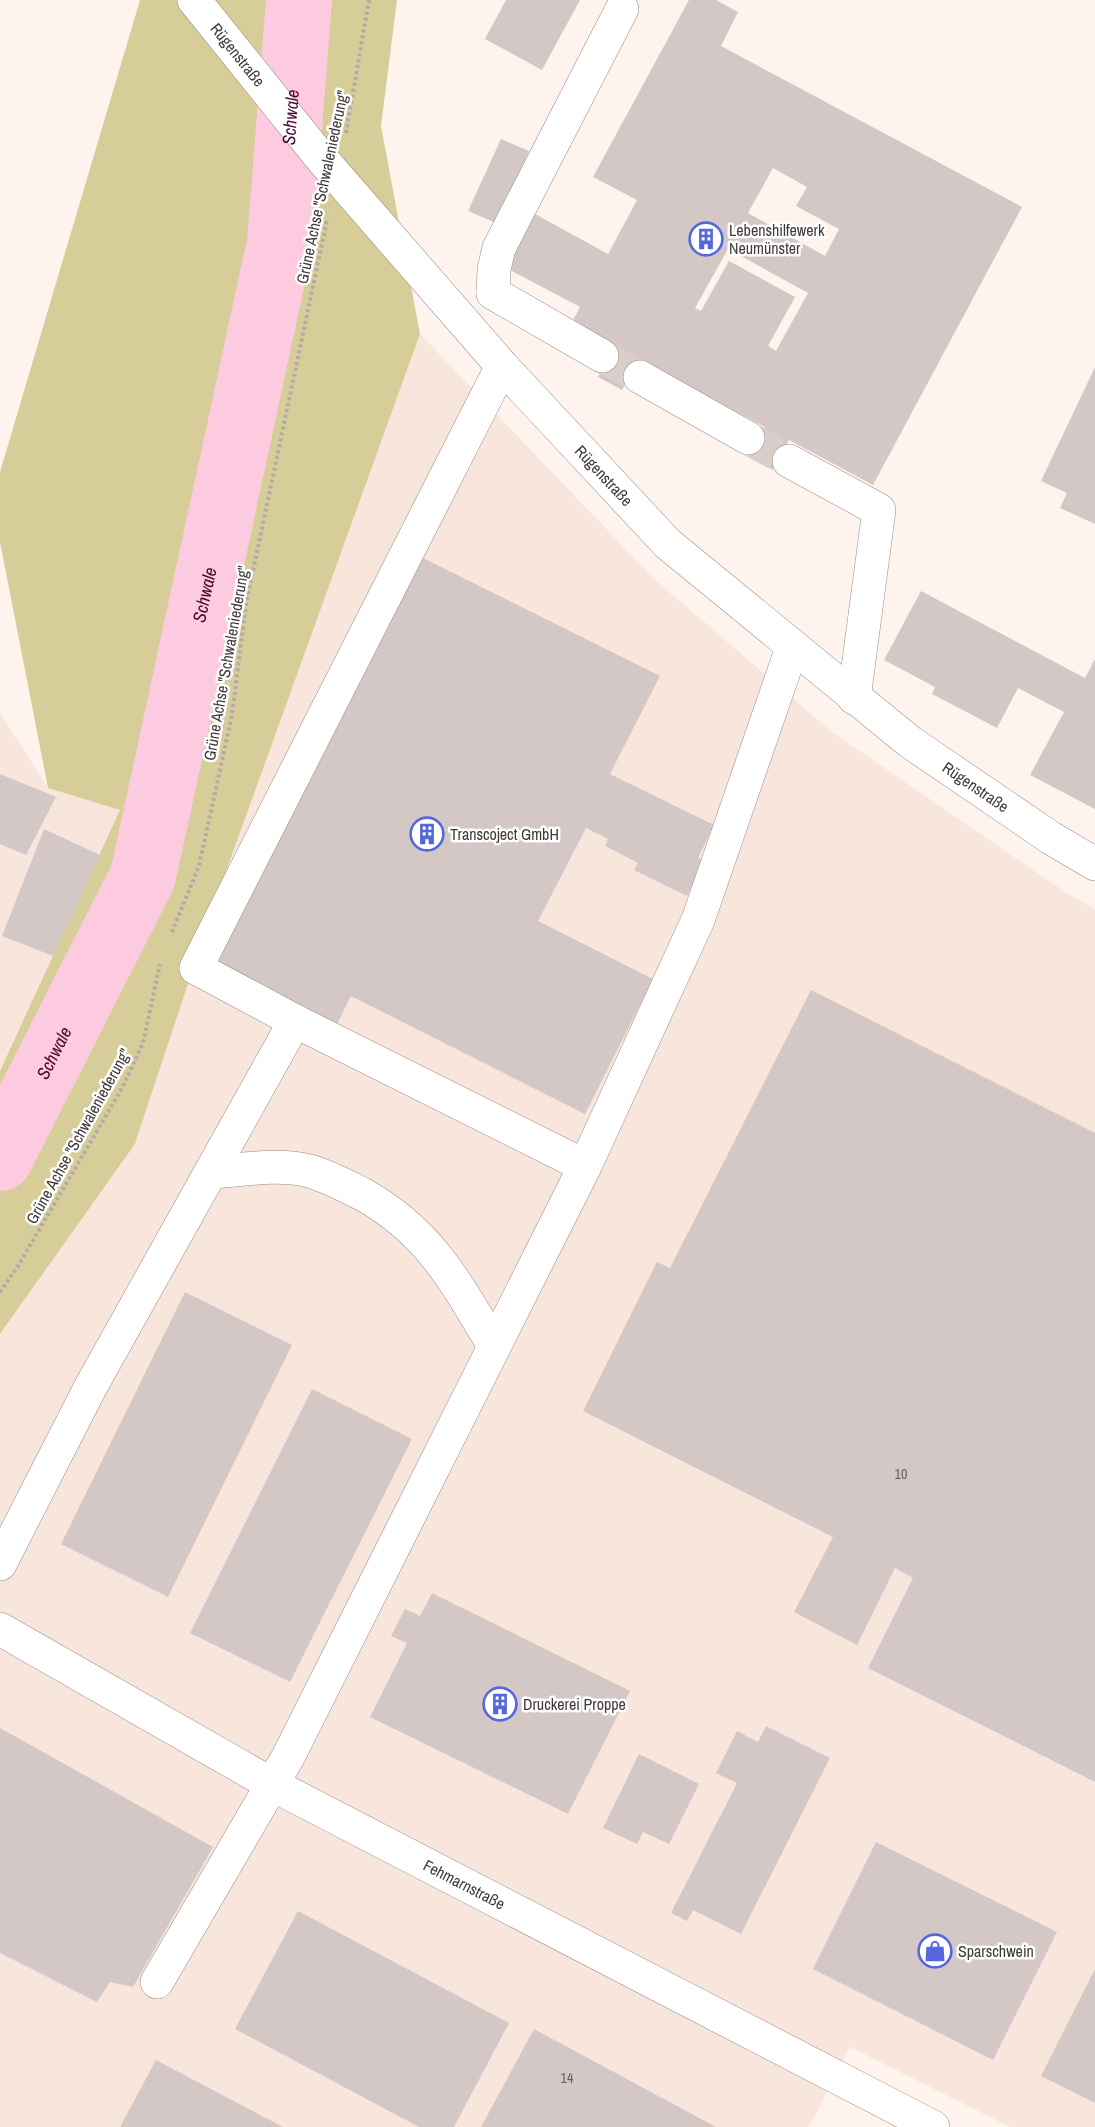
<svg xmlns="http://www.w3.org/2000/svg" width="1095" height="2127" font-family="'Archivo Narrow',sans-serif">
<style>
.built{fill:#f8e5dc}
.green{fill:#d6cd99}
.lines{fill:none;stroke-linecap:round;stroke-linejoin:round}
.river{stroke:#fdcbdf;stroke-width:66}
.building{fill:#d4c8c7;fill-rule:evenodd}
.minor-tunnel{stroke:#d9ceca;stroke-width:33;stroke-dasharray:33 16;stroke-linecap:butt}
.minor-casing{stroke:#968b87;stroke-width:34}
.path{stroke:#b3aaa6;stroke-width:4;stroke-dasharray:3 3;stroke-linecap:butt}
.minor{stroke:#fff;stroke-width:33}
.labels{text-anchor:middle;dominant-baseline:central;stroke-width:5;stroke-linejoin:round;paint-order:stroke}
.number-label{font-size:14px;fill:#655e5c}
.street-label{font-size:16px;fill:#403b39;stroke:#fff}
.poi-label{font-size:16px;fill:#403b39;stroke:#fff;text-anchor:start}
.water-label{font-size:18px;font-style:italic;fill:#4d062e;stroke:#fff}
</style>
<rect width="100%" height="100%" fill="#fff3ee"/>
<g class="built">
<path d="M420,334l234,245 178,153 236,162 27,15v1218h-85l-160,-80 -41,80h-809v-793l135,-190 81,-245z"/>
<path d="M0,713l48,75 73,22 -121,261z"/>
</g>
<path class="green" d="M140,0h257l-16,126 39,208 -204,565 -81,245 -135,190v-263l120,-261 -72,-22 -48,-246v-70z"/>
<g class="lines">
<path class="river" id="s1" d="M0,1158l143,-282 137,-633 19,-243"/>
</g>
<g class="building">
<path d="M506,0h74l-38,70 -57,-31z"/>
<path d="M689,0h27l22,12 -17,34 301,161 -149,278 -84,-45 -16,30 -24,-13 16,-30 -126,-67 -17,30 -24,-13 16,-31 -43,-22 9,-17 -74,-39 29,-54 73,40 29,-54 -44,-23zM773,168l34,19 -11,19 43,23 -14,27 -77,-43zM728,249l80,44 -32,58 -8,-5 27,-49 -66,-36 -28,50 -6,-3z"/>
<path d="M501,139l28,12 -33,72 -28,-12z"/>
<path d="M1095,367v157l-35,-16 7,-15 -26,-12z"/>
<path d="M413,553l247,123 -50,98 104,51 -16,33 6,3 -17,35 -53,-26 4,-7 -33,-17 3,-7 -22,-11 -48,93 115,58 -68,135 -234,-118 -16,32 -128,-64z"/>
<path d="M921,591l164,87 10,-19v150l-65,-34 34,-63 -46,-24 -21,40 -65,-34 3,-7 -51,-27z"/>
<path d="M0,774l56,23 -30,58 -26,-11z"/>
<path d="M44,829l56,26 -47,101 -51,-20z"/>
<path d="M811,990l284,143v649l-227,-114 45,-90 -18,-10 -38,77 -63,-33 39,-75 -250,-126 74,-149 13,6z"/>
<path d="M185,1292l107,53 -124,252 -107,-53z"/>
<path d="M312,1389l100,50 -122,243 -100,-49z"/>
<path d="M432,1593l198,98 -62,123 -198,-97 37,-74 -16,-7 14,-27 15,7z"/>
<path d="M766,1726l64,32 -89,176 -48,-24 -6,11 -16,-8 66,-130 -21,-10 21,-42 21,11z"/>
<path d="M0,1728l213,119 -80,140 -23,-5 -13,20 -97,-49z"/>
<path d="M639,1754l60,30 -30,60 -26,-12 -6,12 -34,-16z"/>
<path d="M876,1842l181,90 -64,128 -180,-91z"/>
<path d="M298,1911l211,112 -55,104h-35l-184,-98z"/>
<path d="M1095,1969v134l-54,-27z"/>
<path d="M534,2029l182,98h-235z"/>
<path d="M156,2060l127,67h-163z"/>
</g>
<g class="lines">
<g class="minor-tunnel">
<path d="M602,356l38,21"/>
<path d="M748,438l41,23"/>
</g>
<g class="minor-casing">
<g id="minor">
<path id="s2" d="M194,0l127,158 181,208 166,178 242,198 141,96 44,26"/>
<path d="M493,293l1,-24 5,-21 123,-239"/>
<path d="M493,293l109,63"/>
<path d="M502,366l-306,602 99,53 290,145"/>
<path d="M640,377l108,61"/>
<path d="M789,461l90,49 -25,188"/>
<path d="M212,1172c31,-2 67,-9 97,-1 19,5 37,15 55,24 67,38 92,88 130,151"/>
<path d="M0,1564l90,-176 205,-367"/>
<path id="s3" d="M0,1629l273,156 660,342"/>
<path d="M157,1982l131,-225 297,-591 113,-246 94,-272"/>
</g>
</g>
<g class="path">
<path d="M346,133l23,-133"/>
<path d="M172,932l27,-66 33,-151 14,-111 81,-384"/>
<path d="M0,1292l18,-26 104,-178 21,-45 17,-79"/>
</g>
<use href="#minor" class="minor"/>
</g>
<defs>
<g id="building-ring" transform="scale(1.725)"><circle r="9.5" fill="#fff" stroke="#5667dd" stroke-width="1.5"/><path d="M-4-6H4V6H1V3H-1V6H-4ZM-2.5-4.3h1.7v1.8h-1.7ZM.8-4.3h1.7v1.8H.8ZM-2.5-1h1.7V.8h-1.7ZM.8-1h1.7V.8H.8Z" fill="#5667dd"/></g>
<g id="shop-ring" transform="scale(1.725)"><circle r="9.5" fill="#fff" stroke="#5667dd" stroke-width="1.5"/><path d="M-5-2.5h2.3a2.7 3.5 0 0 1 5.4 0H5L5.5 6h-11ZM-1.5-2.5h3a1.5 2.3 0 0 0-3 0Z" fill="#5667dd"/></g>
</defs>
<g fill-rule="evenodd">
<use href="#building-ring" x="706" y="239"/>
<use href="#building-ring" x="427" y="834"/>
<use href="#building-ring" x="500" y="1704"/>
<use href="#shop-ring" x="935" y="1951"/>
</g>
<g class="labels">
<g class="number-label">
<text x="901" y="1474">10</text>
<text x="567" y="2078">14</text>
</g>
<g class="street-label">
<text stroke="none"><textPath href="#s2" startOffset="70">Rügenstraße</textPath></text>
<text transform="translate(322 187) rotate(-78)">Grüne Achse "Schwaleniederung"</text>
<text stroke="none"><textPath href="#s2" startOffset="628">Rügenstraße</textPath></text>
<text transform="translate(226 663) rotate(-80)">Grüne Achse "Schwaleniederung"</text>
<text stroke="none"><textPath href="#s2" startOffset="1114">Rügenstraße</textPath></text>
<text transform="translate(78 1136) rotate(-61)">Grüne Achse "Schwaleniederung"</text>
<text stroke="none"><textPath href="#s3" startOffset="530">Fehmarnstraße</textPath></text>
</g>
<g class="poi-label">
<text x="729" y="230">Lebenshilfewerk<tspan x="729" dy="18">Neumünster</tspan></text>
<text x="450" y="834">Transcoject GmbH</text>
<text x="523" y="1704">Druckerei Proppe</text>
<text x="958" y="1951">Sparschwein</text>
</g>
<g class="water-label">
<text stroke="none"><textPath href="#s1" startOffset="1090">Schwale</textPath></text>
<text stroke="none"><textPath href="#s1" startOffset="604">Schwale</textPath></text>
<text stroke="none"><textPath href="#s1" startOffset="118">Schwale</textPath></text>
</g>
</g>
</svg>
